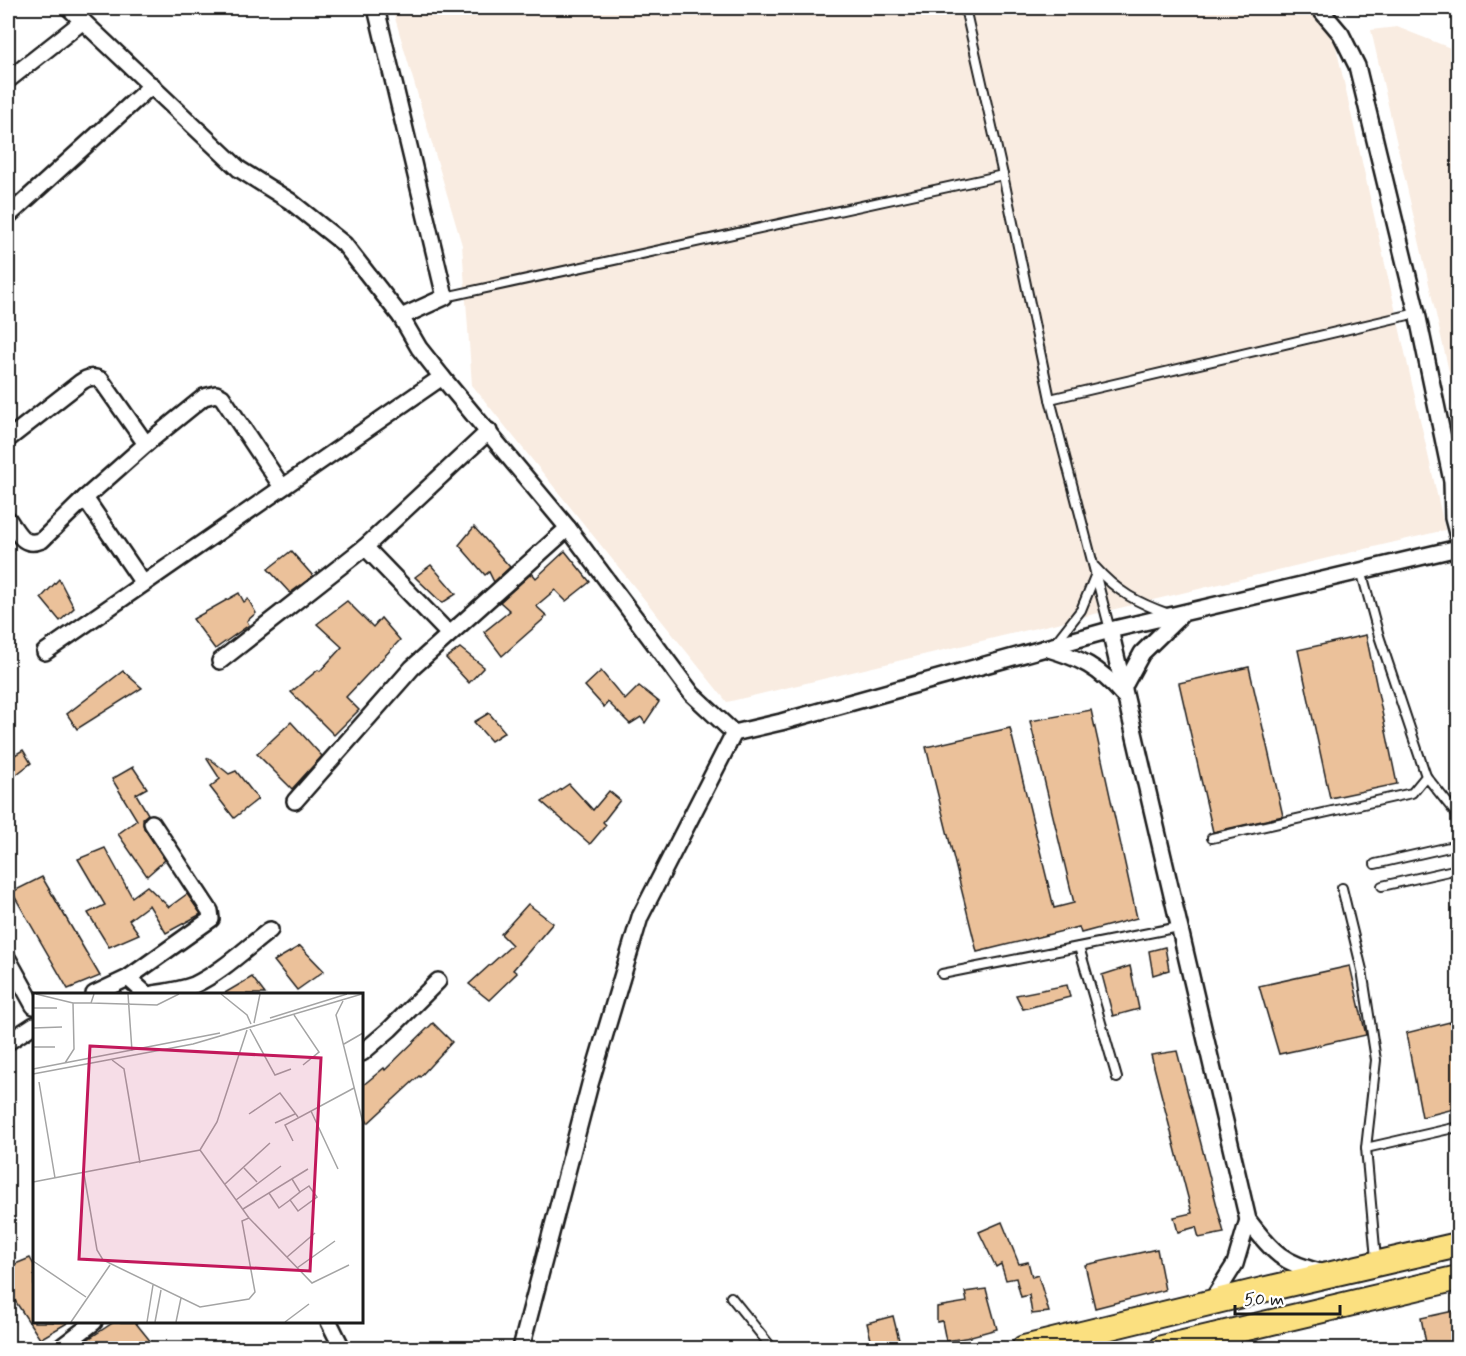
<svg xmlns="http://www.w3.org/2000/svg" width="1466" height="1356" font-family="Mynerve,sans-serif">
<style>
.built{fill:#f9ece1}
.building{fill:#ebc19a;stroke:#1c1c1c;stroke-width:1.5}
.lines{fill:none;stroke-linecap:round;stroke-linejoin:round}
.lane-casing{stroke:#1c1c1c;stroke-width:12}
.street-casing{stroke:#1c1c1c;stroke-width:20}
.primary-casing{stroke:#1c1c1c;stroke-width:28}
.lane{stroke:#fff;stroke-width:8}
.street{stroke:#fff;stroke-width:15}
.primary{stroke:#fbe080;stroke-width:24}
.inset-road{fill:none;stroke:#a4a4a4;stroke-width:1.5}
.view{fill:#c2185b;fill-opacity:0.15;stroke:#c2185b;stroke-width:3}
.inset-edge{fill:none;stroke:#1c1c1c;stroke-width:3}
</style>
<rect width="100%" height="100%" fill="#fff"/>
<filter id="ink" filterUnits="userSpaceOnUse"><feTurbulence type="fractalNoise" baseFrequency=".0167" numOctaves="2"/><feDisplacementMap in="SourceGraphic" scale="12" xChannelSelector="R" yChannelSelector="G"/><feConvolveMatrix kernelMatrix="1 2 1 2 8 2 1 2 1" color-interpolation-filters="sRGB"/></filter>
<g filter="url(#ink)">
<g class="built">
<path d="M392,8h910l30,21 113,501 -718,172 -255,-317 -10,-140z"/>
<path d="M1397,27l61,24v360l-87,-381z"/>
</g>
<g class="building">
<path d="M474,527l36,40 -16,15 -5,-10 -4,3 -26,-30z"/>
<path d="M291,551l22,25 -23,17 -22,-24z"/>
<path d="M565,551l25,31 -24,19 -11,-11 -19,16 11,10 -45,40 -18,-24 26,-21 -10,-9 32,-29 4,5z"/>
<path d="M431,565l25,29 -14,9 -27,-26z"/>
<path d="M59,579l15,29 -14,13 -19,-23z"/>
<path d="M239,593l5,9 4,-3 8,14 -9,8 2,4 -34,24 -22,-30z"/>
<path d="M347,601l26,26 8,-9 19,22 -54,57 13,13 -25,25 -43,-43 27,-22 2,1 22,-24 -25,-23z"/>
<path d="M1366,635l31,149 -67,14 -32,-148z"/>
<path d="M460,648l24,19 -15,16 -23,-25z"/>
<path d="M1249,667l34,149 -70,16 -34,-149z"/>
<path d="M123,671l19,17 -65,41 -10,-15z"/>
<path d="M601,671l24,29 14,-14 20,16 -14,21 -4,-6 -11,7 -22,-22 -4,5 -19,-21z"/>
<path d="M1091,710l46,208 -56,15 -2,-6 -102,25 -51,-205 84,-19 44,180 20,-5 -44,-182z"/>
<path d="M489,713l16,19 -14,9 -17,-19z"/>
<path d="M291,722l31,34 -30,33 -35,-35z"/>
<path d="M23,750l8,13 -18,14 -5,-8v-10z"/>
<path d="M209,758l20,16 7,-3 22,28 -24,19 -24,-31 10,-8 -13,-20z"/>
<path d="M133,767l14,21 -11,6 12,20 -5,4 1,10 21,32 -18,16 -29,-42 19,-14 -25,-41z"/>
<path d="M569,784l24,26 16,-19 11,9 -17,22 3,3 -16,19 -48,-42z"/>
<path d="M105,848l27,49 15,-11 22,21 18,-13 14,20 -35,19 -17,-28 -20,15 10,14 -30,13 -21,-34 17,-8 -27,-46z"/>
<path d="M42,877l58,99 -32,13 -56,-97z"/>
<path d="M528,904l25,19 -40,47 4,3 -28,27 -20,-16 43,-39 -11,-11z"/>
<path d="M300,946l24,25 -27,19 -23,-29z"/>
<path d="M1165,947l4,23 -16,5 -4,-24z"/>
<path d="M1130,966l9,43 -26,7 -11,-41z"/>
<path d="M1350,966l16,69 -87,19 -20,-68z"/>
<path d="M252,977l13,17h-42z"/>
<path d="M1067,985l3,12 -47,12 -7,-14z"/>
<path d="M1458,1020v88l-36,9 -16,-84z"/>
<path d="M433,1023l19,19 -32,35 -1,-1 -51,47 -6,-11v-26l22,-18 1,2z"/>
<path d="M1177,1051l47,182 -25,5 -3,-11 -18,5 -4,-15 18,-4 -41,-158z"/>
<path d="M1002,1222l17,42 9,-2 4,15 6,-2 11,37 -17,2 -3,-19 -8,2 -5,-19 -10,2 -5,-16 -5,3 -17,-35z"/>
<path d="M1157,1249l8,41 -70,18 -10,-43z"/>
<path d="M30,1258l4,7v57h35l-29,17 -32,-49v-23z"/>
<path d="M986,1289l11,40 -26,7v1l-25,4 -4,-20 -5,1v-15l30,-5 -2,-10z"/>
<path d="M1458,1310v38h-31l-6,-30z"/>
<path d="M893,1316l8,32h-28l-6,-25z"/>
<path d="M114,1322h21l21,26h-81z"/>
</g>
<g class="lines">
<g class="lane-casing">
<g id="lane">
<path d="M965,8l38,167 47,224 60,231"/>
<path d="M445,297l558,-122"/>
<path d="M1050,399l367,-86"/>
<path d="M1095,567c22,25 43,36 74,47"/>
<path d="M1056,642l25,-32 14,-34"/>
<path d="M1426,776l32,40"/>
<path d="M1212,838l200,-45 14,-17 -47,-140 -18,-66"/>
<path d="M1375,864l83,-19"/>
<path d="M1382,886l76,-17"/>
<path d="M1342,888l20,82 14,90 -10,88 10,111"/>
<path d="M1079,947l38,131"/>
<path d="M942,974l237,-47"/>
<path d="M1366,1148l92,-21"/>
<path d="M731,1297l41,51"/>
</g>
</g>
<g class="street-casing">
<g id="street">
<path d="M69,8l170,161 51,32 54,43 57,73"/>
<path d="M376,8l69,289 -44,20 18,31 23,29 126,151 124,166 42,39"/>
<path d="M1319,8l22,26 16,32 60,247 35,168 1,37 5,19"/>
<path d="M8,80l75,-59"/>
<path d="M8,216l144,-131"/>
<path d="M8,439l73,-57c7,-5 12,-6 20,-2l45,64 -61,54 58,85"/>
<path d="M146,444l58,-47 12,-3 6,3 60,90"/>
<path d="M8,519c10,14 15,29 34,21l43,-42"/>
<path d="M365,547l84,87"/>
<path d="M1110,630l138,590c24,32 35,44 76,53"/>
<path d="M1045,648c35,10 54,19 78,47"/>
<path d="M45,652l397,-275"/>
<path d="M220,661l145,-114 124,-116"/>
<path d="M1123,688l19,-35 38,-37"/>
<path d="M734,733l47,-11 329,-92 348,-82"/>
<path d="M295,801l117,-133 156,-140"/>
<path d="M8,959l26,47"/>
<path d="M128,978l18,16"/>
<path d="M94,994l34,-16 83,-59 -1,-8 -58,-88"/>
<path d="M153,994c14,-2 28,-4 41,-9 28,-13 52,-37 76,-55"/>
<path d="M8,1042l26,-17"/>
<path d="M362,1053l28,-24 48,-48"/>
<path d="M1211,1302l24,-38 13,-44"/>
<path d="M329,1322l13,26"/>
<path d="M60,1348l34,-26"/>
<path d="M521,1348l69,-264 50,-167 94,-184"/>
</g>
</g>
<g class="primary-casing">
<g id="primary">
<path d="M1024,1348l234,-57 200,-46"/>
<path d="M1162,1348l296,-70"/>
</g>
</g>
<use href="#lane" class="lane"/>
<use href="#street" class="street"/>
<use href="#primary" class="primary"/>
</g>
</g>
<g transform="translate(33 993)">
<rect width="330" height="330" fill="#fff"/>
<path class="inset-road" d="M3,1l37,9M95,1l4,57M188,1l26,21 4,9M310,8l-7,14 27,108M58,10l66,2 22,-11M0,15h24M261,22l25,37 -16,13M237,25l77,-24M221,30l6,-29M0,35l29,-1M217,36l25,46 16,-6M311,51l19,-11M0,54h22M79,67l12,9 16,94M32,70l9,-14 -1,-46h18l3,-9M0,76l187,-36M0,81l160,-30 169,-50M6,89l16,96M278,118l27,58M216,121l31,-21 18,24M242,130l20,-9M260,148l-8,-16 69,-37M211,175l13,14M51,181l13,76 6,10 97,47 49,-8 6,-7 -13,-71 7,-3 -49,-68M259,186l8,13 -10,8 8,11 19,-14 -8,-11 -9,6M0,189l167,-32 17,-28 30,-92M192,191l45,-41M236,200l10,15 11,-8M203,207l45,-34M210,216l65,-40M216,225l63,65 37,-18M254,264l28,-24M0,268l53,36M264,275l38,-27M38,329l39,-57M114,329l6,-37M122,329l6,-32M143,329l5,-24M252,329l24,-18"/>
<path class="view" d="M57,53l231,12 -11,213 -231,-12z"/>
<rect width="330" height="330" class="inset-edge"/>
</g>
<rect width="1466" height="1356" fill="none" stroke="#fff" stroke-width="30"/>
<rect x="15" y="15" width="1436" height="1326" fill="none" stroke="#1c1c1c" stroke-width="2" filter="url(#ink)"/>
<path d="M1235 1305v9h105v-9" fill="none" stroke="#1c1c1c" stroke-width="3"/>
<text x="1244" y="1305" font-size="18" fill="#1c1c1c" stroke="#ffffff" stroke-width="4.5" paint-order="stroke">50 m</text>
</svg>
